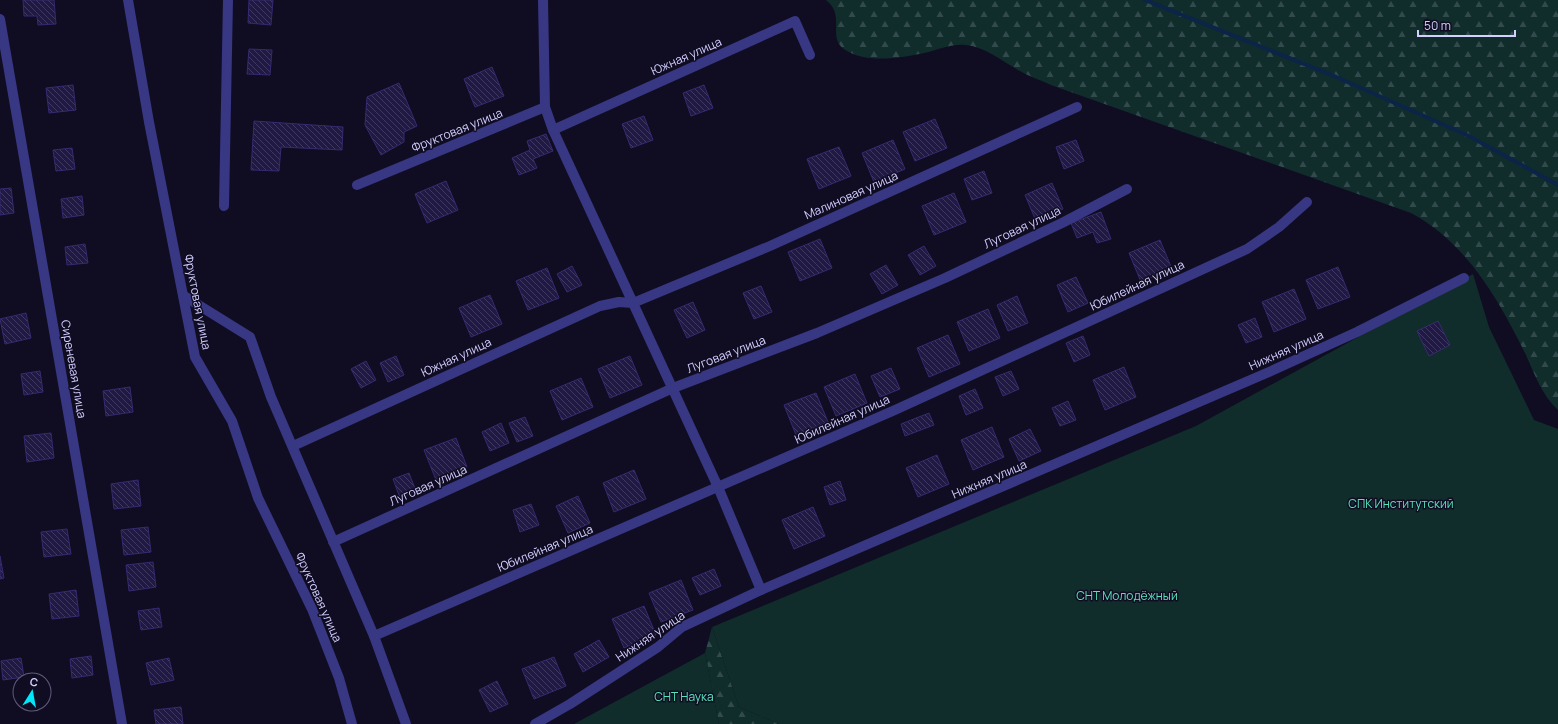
<svg xmlns="http://www.w3.org/2000/svg" width="1558" height="724" font-family="Manrope,sans-serif">
<style>
.forest{fill:url(#forest-firs)}
.garden{fill:#102d2b}
.lines{fill:none;stroke-linecap:round;stroke-linejoin:round}
.stream{stroke:#0b2448;stroke-width:4}
.building{fill:url(#building-back-hatch);stroke:#362a71}
.minor{stroke:#383783;stroke-width:10}
.labels{text-anchor:middle;dominant-baseline:central;stroke-width:3;stroke-linejoin:round;paint-order:stroke}
.street-label{font-size:12px;fill:#d3cfff;stroke:#100d23}
.park-label{font-size:12px;fill:#58e2bc;stroke:#100d23}
</style>
<defs>
<pattern id="forest-firs" width="22" height="20" patternUnits="userSpaceOnUse"><rect width="22" height="20" fill="#102d2b"/><path d="M5 1l3.5 6h-7zM16 11l3.5 6h-7z" fill="#324a4b"/></pattern>
<pattern id="building-back-hatch" width="6" height="6" patternUnits="userSpaceOnUse"><rect width="6" height="6" fill="#201944"/><path d="M-1 5l2 2M0 0l6 6M5-1l2 2" fill="none" stroke="#403960"/></pattern>
</defs>
<rect width="100%" height="100%" fill="#100d23"/>
<g class="forest">
<path d="M826,0h732v410c-16,-15 -23,-35 -32,-55 -27,-55 -59,-112 -115,-142l-360,-128c-10,-5 -21,-8 -31,-14 -17,-9 -34,-24 -54,-26 -14,-2 -29,5 -42,8 -24,5 -59,11 -80,-4 -17,-12 2,-34 -18,-49z"/>
<path d="M712,627l27,80 40,17h-60l-14,-71z"/>
</g>
<g class="garden">
<path d="M1473,274l16,53 45,93 24,9v295h-779l-40,-17 -27,-80 484,-201z"/>
<path d="M705,653l14,71h-145z"/>
</g>
<g class="lines">
<path class="stream" d="M1145,0l189,76 135,60 89,49"/>
</g>
<g class="building">
<path d="M23,0h31l2,24 -18,1 -1,-9h-13z"/>
<path d="M249,0h24l-2,25 -23,-2z"/>
<path d="M249,49l23,1 -2,25 -23,-1z"/>
<path d="M492,67l12,29 -29,11 -11,-28z"/>
<path d="M399,83l18,43 -13,6v10l-23,13 -16,-30 2,-28z"/>
<path d="M73,85l3,25 -27,3 -3,-25z"/>
<path d="M704,85l9,23 -22,8 -8,-23z"/>
<path d="M644,116l9,24 -22,8 -9,-24z"/>
<path d="M935,119l12,29 -32,13 -12,-29z"/>
<path d="M254,121l89,6 -1,23 -61,-3 -2,24 -28,-1z"/>
<path d="M546,134l7,17 -20,8 4,9 -18,7 -7,-17 18,-8 -3,-9z"/>
<path d="M893,140l12,29 -31,13 -12,-29z"/>
<path d="M1076,140l8,21 -20,8 -8,-22z"/>
<path d="M839,147l12,29 -32,13 -12,-30z"/>
<path d="M72,148l3,21 -19,2 -3,-21z"/>
<path d="M984,171l8,22 -20,7 -8,-21z"/>
<path d="M446,181l12,29 -31,13 -12,-29z"/>
<path d="M1052,183l11,26 -27,12 -11,-26z"/>
<path d="M11,188l3,25 -14,2v-26z"/>
<path d="M954,193l12,29 -32,13 -12,-29z"/>
<path d="M82,196l2,19 -21,3 -2,-19z"/>
<path d="M1101,212l10,27 -14,4 -4,-11 -16,6 -6,-15z"/>
<path d="M820,239l12,29 -32,13 -12,-29z"/>
<path d="M1160,240l12,29 -31,13 -12,-29z"/>
<path d="M85,244l3,19 -21,2 -2,-18z"/>
<path d="M924,246l12,20 -16,9 -12,-20z"/>
<path d="M886,265l12,20 -16,9 -12,-20z"/>
<path d="M572,266l10,19 -15,7 -10,-18z"/>
<path d="M1338,267l12,30 -32,12 -12,-29z"/>
<path d="M547,268l12,30 -31,12 -12,-29z"/>
<path d="M1076,277l12,26 -20,9 -11,-27z"/>
<path d="M761,286l11,26 -18,7 -11,-26z"/>
<path d="M1294,289l12,30 -32,13 -12,-30z"/>
<path d="M490,295l12,29 -31,13 -12,-29z"/>
<path d="M1017,296l11,27 -20,8 -11,-26z"/>
<path d="M693,302l12,28 -18,8 -13,-28z"/>
<path d="M988,309l12,29 -31,13 -12,-29z"/>
<path d="M26,313l5,25 -26,6 -5,-25z"/>
<path d="M1255,318l7,19 -16,6 -8,-18z"/>
<path d="M1438,321l12,24 -21,11 -12,-25z"/>
<path d="M948,335l12,29 -31,13 -12,-29z"/>
<path d="M1083,336l7,19 -16,7 -8,-19z"/>
<path d="M396,356l8,19 -16,7 -8,-19z"/>
<path d="M630,356l12,29 -32,13 -12,-29z"/>
<path d="M366,361l10,19 -15,8 -10,-19z"/>
<path d="M1124,367l12,30 -31,13 -12,-30z"/>
<path d="M891,368l9,21 -20,8 -9,-21z"/>
<path d="M40,371l3,21 -19,3 -3,-21z"/>
<path d="M1011,371l8,18 -16,7 -8,-19z"/>
<path d="M855,374l12,29 -31,13 -12,-29z"/>
<path d="M581,378l12,29 -31,13 -12,-29z"/>
<path d="M130,387l3,25 -27,4 -3,-25z"/>
<path d="M975,389l8,19 -17,7 -7,-19z"/>
<path d="M816,393l12,29 -32,13 -12,-30z"/>
<path d="M1068,401l8,19 -16,6 -8,-18z"/>
<path d="M929,413l5,12 -29,11 -4,-12z"/>
<path d="M525,417l8,19 -16,6 -8,-19z"/>
<path d="M501,423l8,20 -19,8 -8,-19z"/>
<path d="M992,427l12,30 -31,13 -12,-30z"/>
<path d="M1030,429l11,22 -22,10 -10,-22z"/>
<path d="M51,433l3,25 -27,4 -3,-26z"/>
<path d="M456,438l11,29 -31,13 -12,-30z"/>
<path d="M937,455l12,29 -31,13 -12,-29z"/>
<path d="M634,470l12,29 -32,13 -11,-29z"/>
<path d="M409,473l7,18 -16,7 -7,-19z"/>
<path d="M138,480l3,26 -27,3 -3,-25z"/>
<path d="M840,481l6,19 -16,5 -6,-18z"/>
<path d="M578,496l12,27 -22,10 -12,-27z"/>
<path d="M531,504l8,21 -19,7 -7,-22z"/>
<path d="M813,507l12,29 -31,13 -12,-29z"/>
<path d="M148,527l3,25 -27,3 -3,-25z"/>
<path d="M67,529l4,25 -27,3 -3,-25z"/>
<path d="M0,556l4,22 -4,1z"/>
<path d="M153,562l3,25 -27,4 -3,-26z"/>
<path d="M714,569l7,17 -21,9 -8,-17z"/>
<path d="M681,580l12,30 -32,12 -12,-29z"/>
<path d="M76,590l3,26 -27,3 -3,-25z"/>
<path d="M644,606l12,29 -32,13 -12,-29z"/>
<path d="M159,608l3,19 -21,3 -3,-19z"/>
<path d="M599,640l10,17 -26,15 -9,-18z"/>
<path d="M91,656l2,19 -21,3 -2,-19z"/>
<path d="M554,657l12,29 -32,13 -12,-30z"/>
<path d="M21,658l3,19 -21,3 -2,-19z"/>
<path d="M169,658l5,22 -23,5 -5,-22z"/>
<path d="M497,681l11,23 -18,8 -11,-22z"/>
<path d="M181,707l2,17h-27l-2,-14z"/>
</g>
<g class="lines">
<g class="minor">
<path d="M128,0l21,122 46,235 37,64 26,77 54,111 27,69 13,46"/>
<path d="M543,0l2,107 8,23 165,357 43,103"/>
<path d="M0,19l122,705"/>
<path d="M553,130l242,-109 15,34"/>
<path d="M357,185l188,-78"/>
<path d="M224,206l4,-206"/>
<path d="M184,296l66,41 21,60 103,239 32,88"/>
<path d="M293,446l307,-140 19,-4 14,1 137,-57 307,-139"/>
<path d="M333,542l340,-154 144,-55 128,-55 117,-55 65,-34"/>
<path d="M374,636l521,-226 352,-161 32,-22 28,-25"/>
<path d="M535,724l35,-20 88,-57 24,-20 79,-37 508,-218 88,-40 107,-54"/>
</g>
</g>
<g class="labels">
<g class="street-label">
<text transform="translate(686 56) rotate(-24)">Южная улица</text>
<text transform="translate(457 130) rotate(-22)">Фруктовая улица</text>
<text transform="translate(851 195) rotate(-24)">Малиновая улица</text>
<text transform="translate(1022 227) rotate(-25)">Луговая улица</text>
<text transform="translate(1137 285) rotate(-25)">Юбилейная улица</text>
<text transform="translate(198 302) rotate(79)">Фруктовая улица</text>
<text transform="translate(1286 350) rotate(-24)">Нижняя улица</text>
<text transform="translate(726 354) rotate(-21)">Луговая улица</text>
<text transform="translate(456 357) rotate(-25)">Южная улица</text>
<text transform="translate(74 369) rotate(80)">Сиреневая улица</text>
<text transform="translate(842 419) rotate(-24)">Юбилейная улица</text>
<text transform="translate(989 479) rotate(-23)">Нижняя улица</text>
<text transform="translate(428 485) rotate(-24)">Луговая улица</text>
<text transform="translate(545 548) rotate(-23)">Юбилейная улица</text>
<text transform="translate(319 597) rotate(66)">Фруктовая улица</text>
<text transform="translate(650 636) rotate(-34)">Нижняя улица</text>
</g>
<g class="park-label">
<text x="1401" y="503">СПК Институтский</text>
<text x="1127" y="595">СНТ Молодёжный</text>
<text x="684" y="696">СНТ Наука</text>
</g>
</g>
<g transform="translate(32 692) rotate(11)"><circle r="19" fill="#100d23" stroke="#5e5b7b"/>
<path d="M0-3L7 15L0 10L-7 15Z" fill="#00e7fa"/>
<text y="-6" font-size="11" font-weight="bold" text-anchor="middle" fill="#d3cfff">С</text>
</g>
<path d="M1418 30v6h97v-6" fill="none" stroke="#d3cfff" stroke-width="2"/>
<text x="1424" y="30" font-size="12" fill="#d3cfff" stroke="#100d23" stroke-width="3" paint-order="stroke">50 m</text>
</svg>
